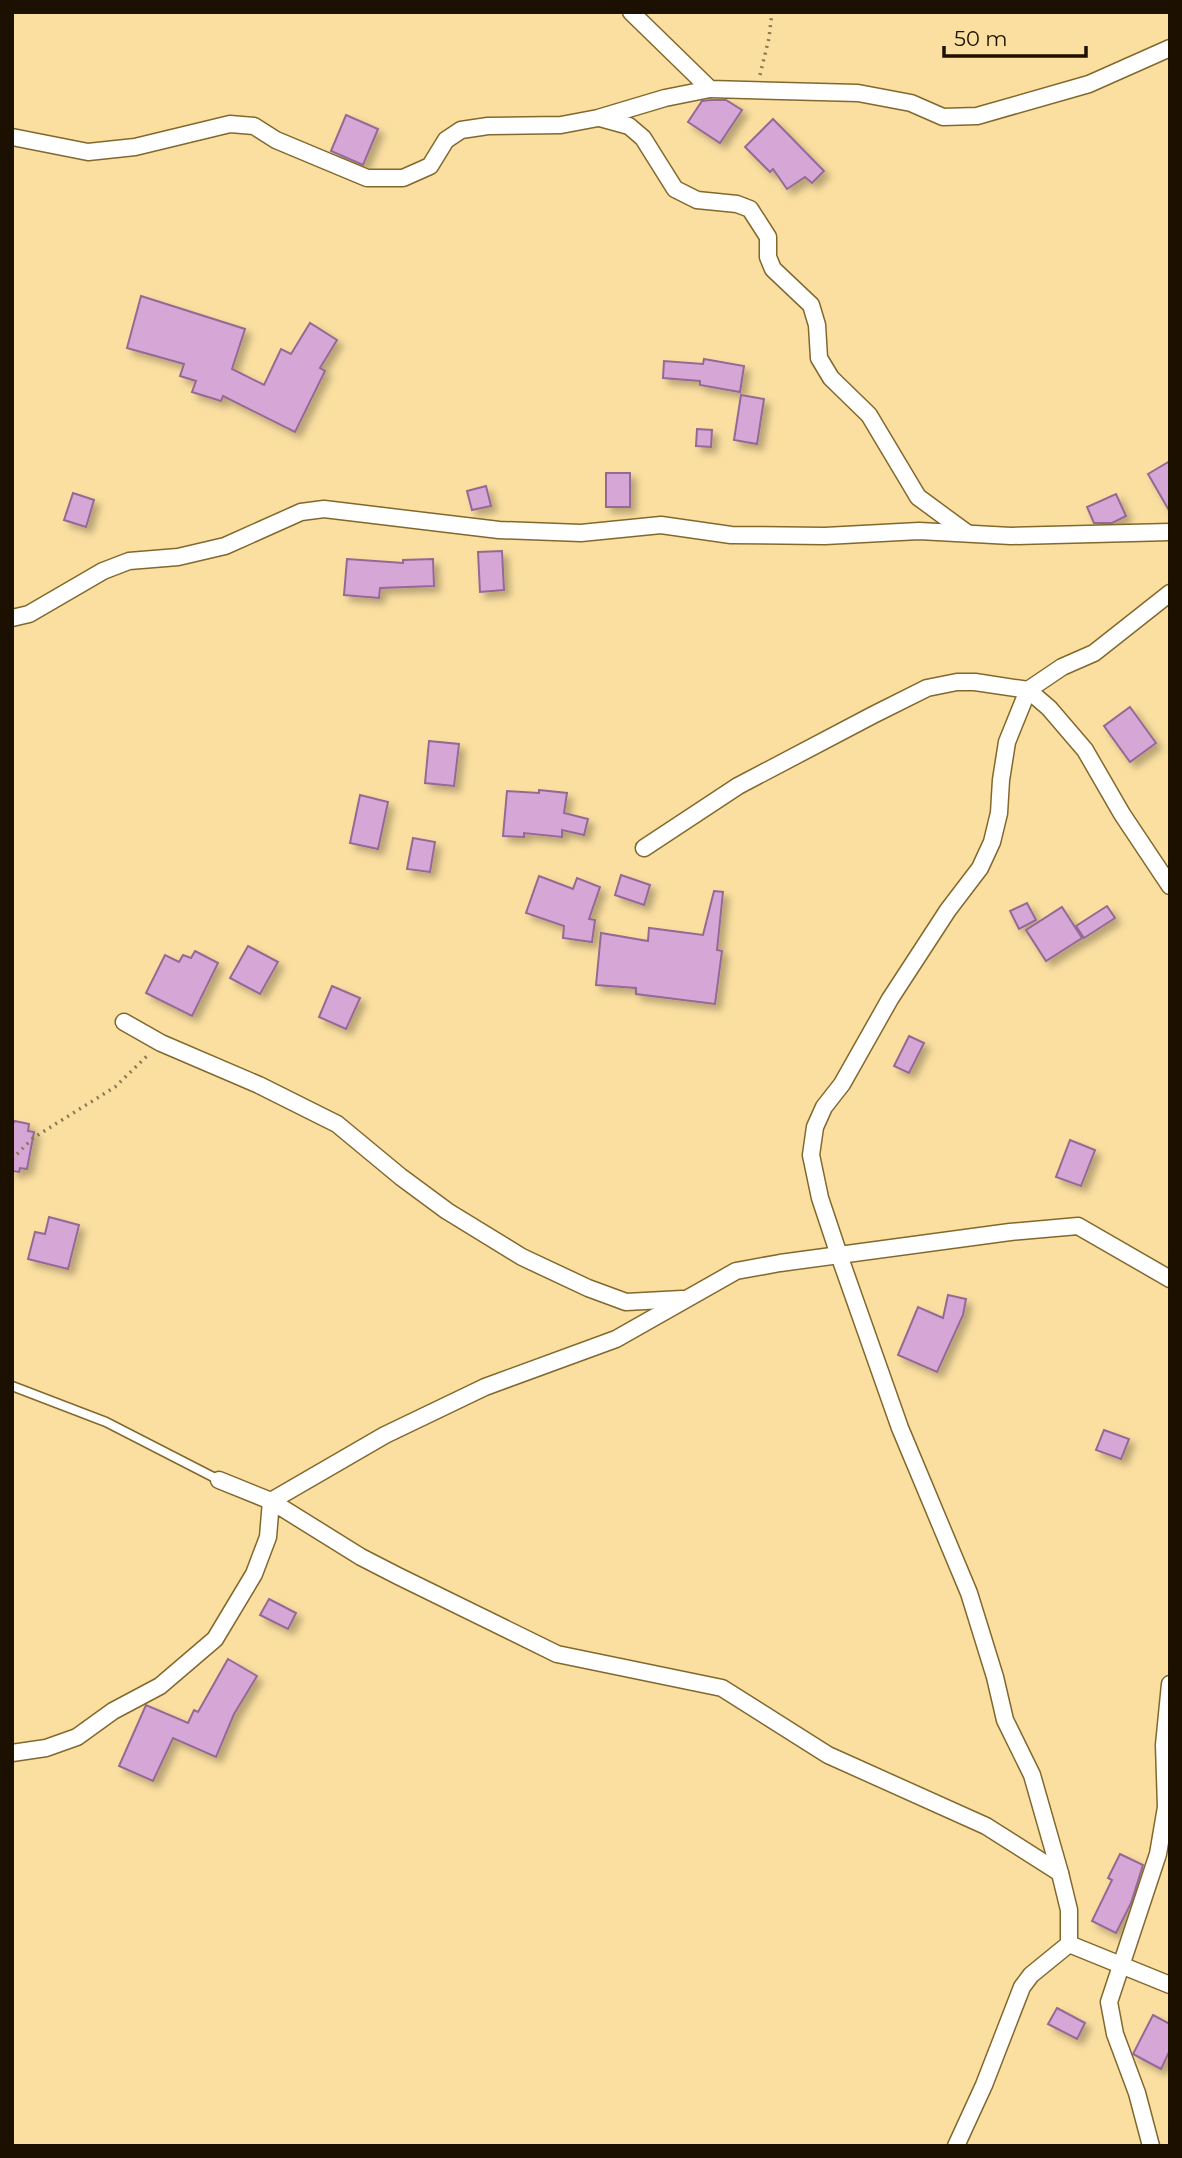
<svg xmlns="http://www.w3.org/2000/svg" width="1182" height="2158" font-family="Montserrat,sans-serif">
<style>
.building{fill:#d6a7d6;stroke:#956996;stroke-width:2;filter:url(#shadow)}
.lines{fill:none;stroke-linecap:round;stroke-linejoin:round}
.lane-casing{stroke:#82682c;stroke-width:11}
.street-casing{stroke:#82682c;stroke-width:19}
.path{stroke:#8c7951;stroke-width:3.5;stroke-dasharray:2 5;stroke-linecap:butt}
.lane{stroke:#fff;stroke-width:8}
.street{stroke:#fff;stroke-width:16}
</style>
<defs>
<filter id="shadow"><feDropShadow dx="5.5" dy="5.5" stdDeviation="3.5" flood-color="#0004"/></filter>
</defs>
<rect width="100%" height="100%" fill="#fbdfa1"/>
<g class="building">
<path d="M711,100h15l16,10 -22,33 -32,-21 14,-21z"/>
<path d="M346,115l32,14 -15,36 -32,-14z"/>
<path d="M773,119l51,52 -12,12 -7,-6 -18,12 -14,-20 -3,3 -25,-25z"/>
<path d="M141,296l104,33 -13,40 32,16 17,-36 10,5 19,-31 27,17 -17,28 5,3 -30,61 -72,-36 -2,5 -29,-9 4,-11 -16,-5 4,-12 -57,-16z"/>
<path d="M704,359l40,7 -4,26 -40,-7v-4l-37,-3 1,-17 39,3z"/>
<path d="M741,395l23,4 -7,45 -23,-4z"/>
<path d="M697,429l15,1 -1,17 -15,-1z"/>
<path d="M1170,461v51l-22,-38z"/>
<rect x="606" y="473" width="24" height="34"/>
<path d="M486,486l5,20 -19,4 -5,-19z"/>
<path d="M73,493l21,7 -8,27 -22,-7z"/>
<path d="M1116,494l10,22 -14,7h-18l-7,-16z"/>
<path d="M502,551l2,39 -24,2 -2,-40z"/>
<path d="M347,559l56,4v-3l30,-1 1,27 -54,2 -1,10 -35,-3z"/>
<path d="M1130,707l26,36 -26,19 -26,-36z"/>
<path d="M429,741l30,3 -5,42 -29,-3z"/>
<path d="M539,790l28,3 -3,20 24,6 -4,16 -22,-5v7l-38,-4v4l-21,-1 4,-45 32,2z"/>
<path d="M360,795l28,7 -10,47 -28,-6z"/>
<path d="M413,838l22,4 -5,30 -23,-3z"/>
<path d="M621,875l29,10 -6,20 -29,-10z"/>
<path d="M539,876l34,13 4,-11 23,9 -11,32 6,1 -3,22 -29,-4 1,-12 -38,-13z"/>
<path d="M714,891l9,1 -6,58 5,1 -7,53 -79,-10v-6l-40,-3 5,-52 47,8 1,-13 54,7z"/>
<path d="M1027,903l9,17 -17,9 -9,-18z"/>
<path d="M1107,906l8,12 -31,20 -8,-12z"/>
<path d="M1062,907l20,31 -36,23 -20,-31z"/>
<path d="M248,946l30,16 -18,32 -30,-16z"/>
<path d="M195,951l23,12 -26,53 -46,-23 19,-38 14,7 4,-7 8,3z"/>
<path d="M332,986l28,12 -14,31 -27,-12z"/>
<path d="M909,1036l15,7 -15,30 -15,-7z"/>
<path d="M15,1121l14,3 -1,7 6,1 -7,37 -7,-1 -1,4 -7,-1v-46z"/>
<path d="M1070,1140l25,10 -14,36 -25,-9z"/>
<path d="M49,1217l30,8 -11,44 -40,-10 7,-27 10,2z"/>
<path d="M948,1295l18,4 -3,16 -26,57 -39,-17 20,-48 25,11z"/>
<path d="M1104,1430l25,9 -8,20 -25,-9z"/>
<path d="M269,1599l27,14 -8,16 -28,-14z"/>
<path d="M228,1659l29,17 -23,38 -18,43 -43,-19 -20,43 -34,-15 27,-61 42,18 6,-13 4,2z"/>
<path d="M1120,1854l23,11 -12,38 -15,30 -24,-12 20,-41 -4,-2z"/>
<path d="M1057,2008l28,15 -8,16 -29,-15z"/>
<path d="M1153,2015l17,9v26l-9,19 -28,-15z"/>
</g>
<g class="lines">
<g class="lane-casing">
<path id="lane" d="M12,1386l94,36 113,58"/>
</g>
<g class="street-casing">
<g id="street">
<path d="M631,12l79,77 148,4 53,10 32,14 34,-1 112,-32 81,-36"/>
<path d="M600,118l29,8 14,12 32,51 22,11 40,4 13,5 18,28v20l5,12 38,36 6,20 2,33 12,20 38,37 49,82 49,36"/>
<path d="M12,137l76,15 47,-5 95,-23 24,2 22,14 91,38h36l27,-12 16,-26 15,-10 27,-4 73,-1 37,-7 67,-20 45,-9"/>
<path d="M12,618l17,-4 74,-43 26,-10 49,-4 47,-11 76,-34 23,-3 175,21 82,3 80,-8 70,10 94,1 94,-5 92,5 159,-4"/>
<path d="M644,848l94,-62 135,-71 54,-27 30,-6h18l53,8 21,18 36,42 37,64 48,72"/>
<path d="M124,1022l37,21 98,42 78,39 64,53 46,34 75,46 66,31 38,14 56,-3"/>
<path d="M219,1480l52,21 114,-66 100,-48 131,-48 120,-68 44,-8 230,-31 68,-6 92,53"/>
<path d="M12,1753l34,-5 31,-11 36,-26 47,-25 55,-47 39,-65 14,-37 3,-36 90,56 37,19 159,78 165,34 106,67 158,71 74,47 9,37v34l-38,31 -9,12 -38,98 -28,61"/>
<path d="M1060,1873l-28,-98 -27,-55 -10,-43 -26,-84 -69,-165 -61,-173 -19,-57 -9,-43 4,-28 9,-20 18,-23 48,-85 58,-89 32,-42 12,-26 7,-29 2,-33 6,-38 21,-52 34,-23 32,-14 76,-60"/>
<path d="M1069,1944l101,41"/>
<path d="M1151,2146l-14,-53 -22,-59 -6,-32 49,-148 8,-47 -2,-62 6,-61"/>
</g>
</g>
<g class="path">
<path d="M760,75l9,-37 3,-26"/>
<path d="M12,1159l21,-21 82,-51 34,-33"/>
</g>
<use href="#lane" class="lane"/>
<use href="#street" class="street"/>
</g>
<rect width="1182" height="2158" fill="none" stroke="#1c1100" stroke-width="28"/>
<path d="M944 46v10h142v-10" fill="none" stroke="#1c1100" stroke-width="3.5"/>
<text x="954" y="46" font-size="21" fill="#1c1100" stroke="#fbdfa1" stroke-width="5" paint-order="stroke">50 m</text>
</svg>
